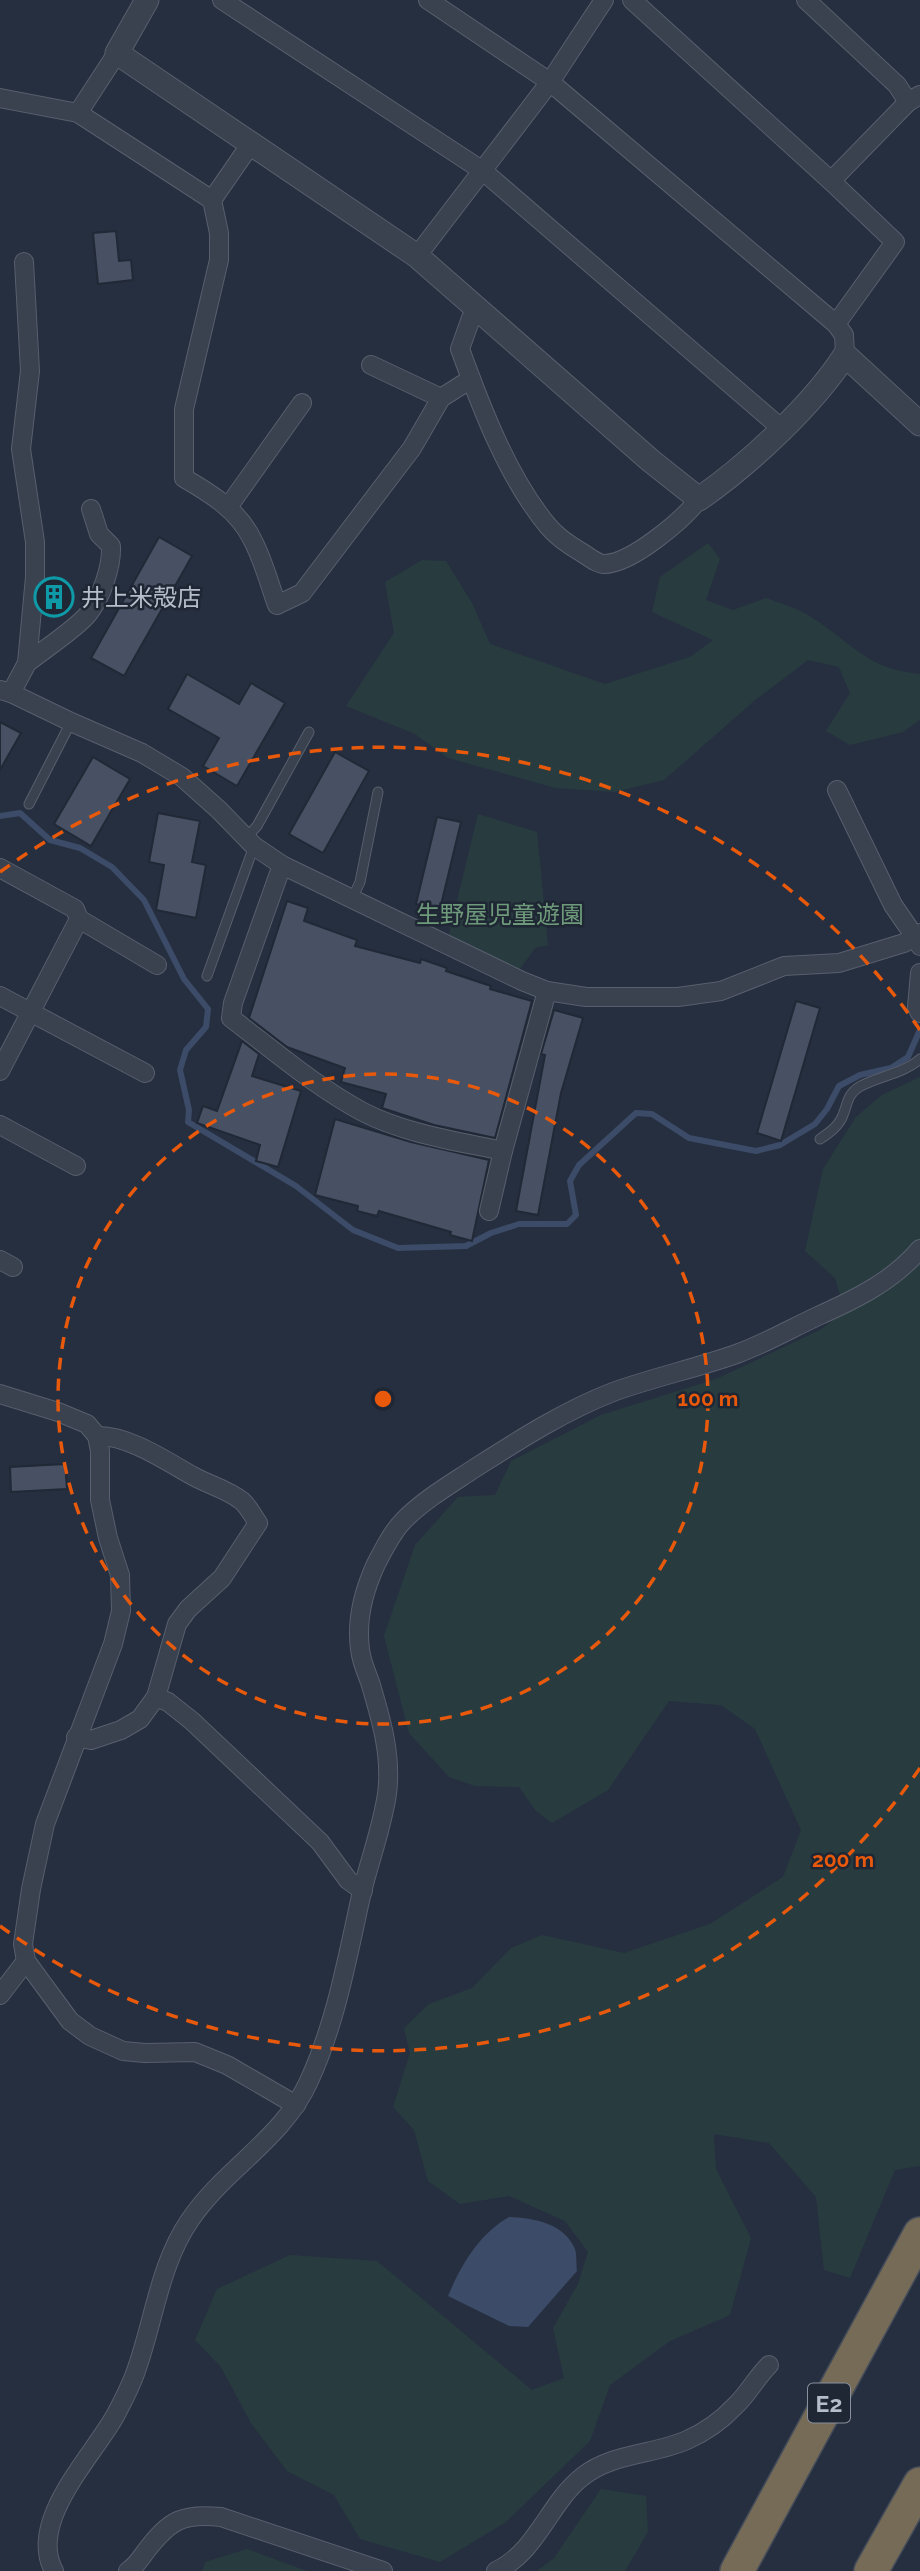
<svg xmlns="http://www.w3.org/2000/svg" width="920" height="2571" font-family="Raleway,'Noto Sans JP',sans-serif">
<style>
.green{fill:#283c40}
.water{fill:#3c4b67}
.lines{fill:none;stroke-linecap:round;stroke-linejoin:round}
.stream{stroke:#3c4b67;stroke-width:6}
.building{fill:#475163;stroke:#212836;stroke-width:2}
.service-casing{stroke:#585f6d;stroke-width:11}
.minor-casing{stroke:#585f6d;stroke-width:20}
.tertiary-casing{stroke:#585f6d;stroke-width:25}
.motorway-casing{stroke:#454c5a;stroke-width:36}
.service{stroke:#3a414f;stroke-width:9}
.minor{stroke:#3a414f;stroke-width:18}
.tertiary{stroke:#3a414f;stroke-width:23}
.motorway{stroke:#756b57;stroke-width:33}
.ring{fill:none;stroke:#e8590c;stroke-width:3.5;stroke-dasharray:12 9}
.labels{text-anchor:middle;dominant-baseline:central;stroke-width:5;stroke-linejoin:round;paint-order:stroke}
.shield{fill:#1f2634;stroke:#89909d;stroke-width:2}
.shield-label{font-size:23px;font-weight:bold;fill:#b6bdca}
.poi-label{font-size:24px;fill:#b6bdca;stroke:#1f2634;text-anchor:start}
.park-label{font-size:24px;fill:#6e9a7b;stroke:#1f2634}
.centre{fill:#e8590c;stroke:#1f2634;stroke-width:3.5}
.ring-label{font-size:21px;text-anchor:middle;font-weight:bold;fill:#e8590c;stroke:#1f2634;stroke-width:5;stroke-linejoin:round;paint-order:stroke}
</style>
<rect width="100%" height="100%" fill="#262f3f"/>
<g class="green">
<path d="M708,543l12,16 -14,41 27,10 33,-12c13,5 28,9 40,16 44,25 57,55 114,60v46l-17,12 -53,13 -24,-14 24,-38 -11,-26 -31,-7 -54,41 -90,79 -49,12 -59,-4 -108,-30 -33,-24 -69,-28 48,-73 -9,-51 37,-22 24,1 26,42 18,41 115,40 85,-27 23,-17 -61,-28 8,-35z"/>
<path d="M478,814l59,18 11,113 -13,3 -18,25 -69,-35z"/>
<path d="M920,1077v1089l-25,4 -45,108 -26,-8 -8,-73 -47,-54 -55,-9 2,35 35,69 -21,77 -60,26 -60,44 -20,56 -84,81 -66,40 -80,-23 -26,-44 -47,-24 -36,-48 -30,-56 -26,-27 22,-51 73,-34 87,6 155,129 32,-12 -11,-50 25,-44 10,-32 -23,-31 -56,-25 -49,8 -32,-23 -14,-51 -21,-23 17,-54 -6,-25 25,-24 43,-16 39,-40 31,-13 82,18 86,-29 73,-47 18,-47 -46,-101 -34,-24 -52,-4 -61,89 -56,33 -16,-12 -17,-24 -44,-1 -26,-9 -40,-44 -25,-97 31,-91 43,-48 37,-2 16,-34 90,-46 115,-36 104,-49 25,-18 -10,-34 -30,-27 18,-82 33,-52 26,-22z"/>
<path d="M601,2489l45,7 2,36 -23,39h-88l17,-13z"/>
<path d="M247,2549l60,22h-105l3,-9z"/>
</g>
<path class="water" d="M509,2217c25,1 55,6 66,32 2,6 1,16 2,22l-49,56 -19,-1 -61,-30c13,-31 31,-62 61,-79z"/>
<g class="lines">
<path class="stream" d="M0,816l20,-3 30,27 30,8 32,19 32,33 40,79 24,30 -2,18 -20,23 -6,20 9,40 -1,12 108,64 57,44 45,18 68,-2 25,-13 28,-9h48l9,-9 -6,-34 9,-16 57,-52 16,1 37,24 67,13 24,-6 35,-21 12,-15 12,-23 21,-11 31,-7 17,-11 11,-25"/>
</g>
<g class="building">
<path d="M116,231l3,30 12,-1 2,20 -35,4 -5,-51z"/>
<path d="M159,537l33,19 -68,120 -33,-18z"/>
<path d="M47,580l19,3 -5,32 -18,-3z"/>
<path d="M187,674l52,30 12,-21 34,20 -48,83 -34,-20 16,-28 -51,-29z"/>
<path d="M0,722l21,11 -21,37z"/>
<path d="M335,752l34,19 -46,82 -34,-19z"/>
<path d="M93,757l37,22 -39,67 -37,-22z"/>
<path d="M158,813l42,8 -8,41 14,3 -10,53 -40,-8 8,-45 -15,-3z"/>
<path d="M437,817l24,5 -21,87 -24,-5z"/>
<path d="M287,901l21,7 -4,13 53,19 -2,6 65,17 1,-4 26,9 -1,3 45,15 -1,3 42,12 -37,137 -61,-13 -52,-17 4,-14 -45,-12 4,-14 -58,-21 -38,-29z"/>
<path d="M796,1001l24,7 -39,133 -24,-8z"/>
<path d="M554,1010l29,8 -22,75 -23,122 -22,-4 29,-156 -4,-1z"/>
<path d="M242,1041l17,13 -7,22 49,15 -23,76 -22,-6 4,-16 -63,-22 6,-17 14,5z"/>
<path d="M335,1119l76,23 78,18 -17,81 -22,-6 1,-3 -72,-21 -2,5 -20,-5 1,-5 -43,-11z"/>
<path d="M65,1464l2,25 -56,3 -1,-25z"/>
</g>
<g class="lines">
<g class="service-casing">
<g id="service">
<path d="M29,804l42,-82"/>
<path d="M246,838l11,-12 52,-94"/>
<path d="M352,899l8,-17 18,-90"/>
<path d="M207,976l47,-130"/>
<path d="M820,1139c9,-6 19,-13 23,-24 5,-12 4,-20 16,-28 19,-11 44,-13 61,-28"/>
</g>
</g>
<g class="minor-casing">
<g id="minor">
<path d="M222,0l261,171 298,257"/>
<path d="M428,0l122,82 286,242 8,11 1,20"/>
<path d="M632,0l199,181 64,61 -59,82"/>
<path d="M806,0l91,85 11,17"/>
<path d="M117,53l-39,60 134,87 7,33v27l-35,149v69c26,15 54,32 68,61 11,20 17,44 25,66l25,-12 110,-145 29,-50 30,-19"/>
<path d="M0,98l78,15"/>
<path d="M831,181l77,-79 12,-7"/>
<path d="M212,200l38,-55"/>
<path d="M417,256l133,-174 54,-82"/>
<path d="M478,309l-7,9 -11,31c21,58 48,129 88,177 9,11 21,19 33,26 7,4 16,12 23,12 27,0 79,-44 95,-65"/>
<path d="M371,365l70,33"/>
<path d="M228,507l74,-104"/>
<path d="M27,663c16,-13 49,-34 61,-49 13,-16 24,-47 23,-68l-12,-12 -8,-25"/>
<path d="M0,690l11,3 60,29 71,31 40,24 37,33 35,36 28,19 240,116 25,10 39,6h92l43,-6 63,-25 55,-3 65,-20 11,-6 5,9"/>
<path d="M11,693l16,-30 8,-86v-35l-14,-93 9,-78 -6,-109"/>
<path d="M837,790l56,115 22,32 5,-4"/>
<path d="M282,865l-49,138 -2,15c42,32 85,69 132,94 43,22 93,29 140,39"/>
<path d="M0,868l75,41 4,10 78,46"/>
<path d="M920,973l-3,34 3,6"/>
<path d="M0,996l145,77"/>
<path d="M0,1071l79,-152"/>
<path d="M0,1125l76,41"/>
<path d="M489,1211l14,-60 44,-160"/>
<path d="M0,1260l13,7"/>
<path d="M0,1394l58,18 29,12 10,12 3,15v49l8,38 12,37 1,36 -8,33 -68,180 -14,65 -8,55 3,17 44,60 20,15 33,15 22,2 50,-1 32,13 69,40"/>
<path d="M156,1697l12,5 24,19 128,121 28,38 15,11"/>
<path d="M76,1737l15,3 30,-10 19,-11 16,-22 21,-73 11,-15 34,-31 36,-55c-5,-7 -10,-17 -16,-22 -15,-12 -33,-16 -49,-25 -27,-15 -65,-41 -96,-40"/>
<path d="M0,1995l26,-34"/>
<path d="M54,2571c-27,-49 38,-114 61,-155 8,-15 17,-32 22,-48 17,-48 23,-105 53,-148 34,-51 93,-81 119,-139 27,-59 38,-122 52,-185 8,-34 21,-68 26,-102 5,-39 -6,-75 -17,-112 -4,-10 -9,-22 -10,-33 -4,-30 4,-59 16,-85 8,-15 16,-32 28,-44 21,-21 47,-36 71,-52 44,-28 89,-57 138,-76 41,-15 85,-24 126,-39 27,-10 53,-25 79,-37 38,-17 75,-35 102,-67"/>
<path d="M128,2571c8,-5 13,-13 18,-20 24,-31 36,-38 75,-34l162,54"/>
<path d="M496,2571c41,-19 53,-68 86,-94 29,-24 72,-22 105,-37 18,-8 35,-20 48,-34 13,-12 21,-28 34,-41"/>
</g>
</g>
<g class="tertiary-casing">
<path id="tertiary" d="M147,0l-30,53 300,203 234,205 48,38c49,-34 114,-94 146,-144l75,69"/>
</g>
<g class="motorway-casing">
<g id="motorway">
<path d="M737,2571l183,-337"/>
<path d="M871,2571l49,-87"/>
</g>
</g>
<use href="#service" class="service"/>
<use href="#minor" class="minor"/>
<use href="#tertiary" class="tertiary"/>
<use href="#motorway" class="motorway"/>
</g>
<g class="ring">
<circle cx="383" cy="1399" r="325"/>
<path d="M920 1768A651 651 0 0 1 0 1926M0 872A651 651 0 0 1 920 1030"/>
</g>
<defs>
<g id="building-ring" transform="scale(2.0125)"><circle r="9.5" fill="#1f2634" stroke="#0f9aa8" stroke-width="1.5"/><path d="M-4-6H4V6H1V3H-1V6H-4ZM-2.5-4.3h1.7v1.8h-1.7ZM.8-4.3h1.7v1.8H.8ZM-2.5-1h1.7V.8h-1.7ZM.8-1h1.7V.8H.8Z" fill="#0f9aa8"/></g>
</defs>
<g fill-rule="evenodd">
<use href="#building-ring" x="54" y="597"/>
</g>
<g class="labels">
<rect class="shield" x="808" y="2383.5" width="42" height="39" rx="5"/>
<g class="shield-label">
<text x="829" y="2403">E2</text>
</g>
<g class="poi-label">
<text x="81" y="597">井上米殻店</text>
</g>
<g class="park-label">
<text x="500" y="914">生野屋児童遊園</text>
</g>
</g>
<circle cx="383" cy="1399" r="10" class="centre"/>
<g class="ring-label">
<text x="708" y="1406">100 m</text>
<text x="843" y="1867">200 m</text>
</g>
</svg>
